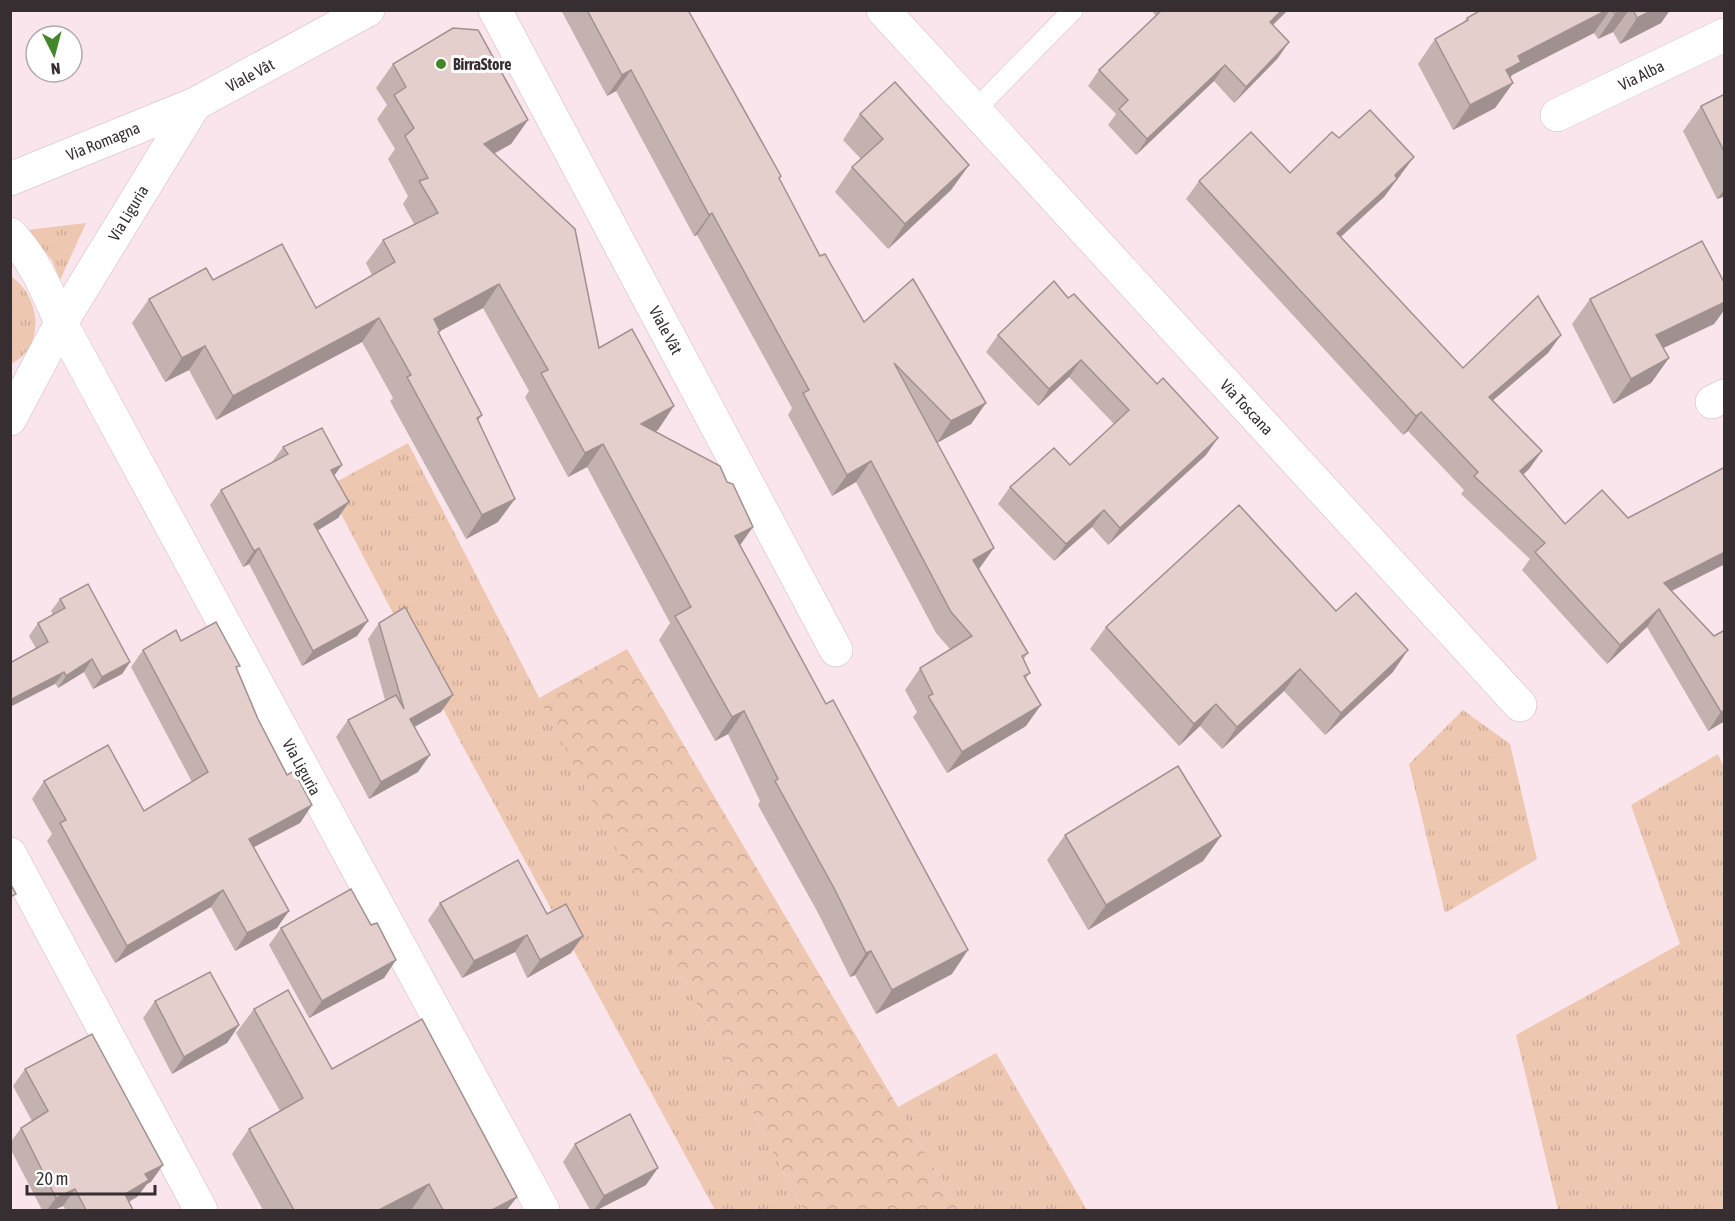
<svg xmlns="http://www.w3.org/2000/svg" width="1735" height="1221" font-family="'Asap Condensed',sans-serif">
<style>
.grass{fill:url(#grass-tufts)}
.forest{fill:url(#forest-crowns)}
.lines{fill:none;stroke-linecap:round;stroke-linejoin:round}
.lane-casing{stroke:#cebac0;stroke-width:21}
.street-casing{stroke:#cebac0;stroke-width:34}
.secondary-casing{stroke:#cebac0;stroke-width:34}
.lane{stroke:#fff;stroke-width:20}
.street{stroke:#fff;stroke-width:33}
.secondary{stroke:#fff;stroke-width:33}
.wall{fill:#c4b2b0}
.shaded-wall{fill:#a09190}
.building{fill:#e4cfcd;stroke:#a09190;stroke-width:1.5}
.poi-dot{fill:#448729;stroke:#fff;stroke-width:2}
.labels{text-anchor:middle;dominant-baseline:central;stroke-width:6;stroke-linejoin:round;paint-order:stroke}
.poi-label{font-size:16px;font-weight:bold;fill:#362e31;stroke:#fff;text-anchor:start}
.street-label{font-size:16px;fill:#362e31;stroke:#fff}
</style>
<defs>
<pattern id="grass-tufts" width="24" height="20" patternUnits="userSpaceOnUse" patternTransform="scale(1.5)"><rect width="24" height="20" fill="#eec7b0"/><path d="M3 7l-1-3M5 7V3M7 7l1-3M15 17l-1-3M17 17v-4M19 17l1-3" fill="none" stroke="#cdab98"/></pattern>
<pattern id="forest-crowns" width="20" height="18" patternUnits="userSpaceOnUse" patternTransform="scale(1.5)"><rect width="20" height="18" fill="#eec7b0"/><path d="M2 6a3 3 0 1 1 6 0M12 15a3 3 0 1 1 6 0" fill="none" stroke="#cdab98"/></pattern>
</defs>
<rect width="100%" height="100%" fill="#fae5ec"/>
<g class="grass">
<path d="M86,223l-26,57 -8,-20 -25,-30z"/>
<path d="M11,276c30,22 35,70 0,88z"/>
<path d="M408,443l395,767h-88l-254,-467 -134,-256z"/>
<path d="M1463,710l47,34 27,115 -92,54 -36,-149z"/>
<path d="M1718,754l6,14v442h-166l-42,-175 164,-91 -49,-139z"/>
<path d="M996,1053l91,157h-128l-61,-103z"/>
</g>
<path class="forest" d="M627,649l332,561h-156l-264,-512z"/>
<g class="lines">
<g class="lane-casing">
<path id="lane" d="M975,110l98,-100"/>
</g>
<g class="street-casing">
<g id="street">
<path d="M495,10l341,640"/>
<path d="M883,10l637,695"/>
<path d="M1557,115l167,-80"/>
<path d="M61,323l482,887"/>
<path d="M1712,402l12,-6"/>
<path d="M10,854l191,356"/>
</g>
</g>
<g class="secondary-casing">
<g id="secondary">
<path d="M10,179l185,-75 173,-94"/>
<path d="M10,234c25,26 37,57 51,89"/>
<path d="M10,419l51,-96 134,-219"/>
</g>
</g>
<use href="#lane" class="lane"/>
<use href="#street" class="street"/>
<use href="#secondary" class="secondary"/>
</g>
<g class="wall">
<path d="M561,10h127l91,169 41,77 44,66 122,81 -15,21 -34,19 42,126 49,84 -5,7 7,13 -4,5v48l-79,47 -34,-56 4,-5 -12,-22 15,-22 30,-19 -14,-16 -80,-151 -24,14 -44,-81 4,-7 -95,-173 -3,1 -78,-145 -9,5z"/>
<path d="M1151,10h137l-15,15 5,33 -44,45 -20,-22 -78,74 -28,-30 8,-11 -28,-28 11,-16 57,-54z"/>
<path d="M1481,10h189l-9,13 -41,21 -7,-12 -15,7 -4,-6 -82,42 -2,3 3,5 -18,25 -42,22 -35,-66 17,-25 29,-17 3,-4z"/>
<path d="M393,64l135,56 -17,24 -17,10 105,194 59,82 -3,1 85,114 212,429 -76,40 -21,-39 -5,2 -33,-66 -59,-106 2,-4 -32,-67 -13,7 -56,-101 11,-17 -83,-156 -19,10 -43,-80 4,-6 -46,-83 -43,23 -1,2 43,82 -4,6 20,101 -32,17 -76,-138 3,-3 -31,-56 -146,78 -27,-50 -24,12 -33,-59 17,-24 64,-19 103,28 56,-33 -6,-12 17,-23 31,-16 -11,-20 5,-8 -20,-37 7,-10 -18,-30 10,-14 -11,-17z"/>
<path d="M1725,94v102l-8,3 -34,-68 18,-25z"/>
<path d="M860,114l109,51 -18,25 -63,59 -53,-57 17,-25 9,-8 -18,-19z"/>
<path d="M1339,138l62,37 -5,5 -12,17 -43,40 122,131 98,-33 -13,18 -55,47 49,51 -13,18 -6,6 42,49 63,-6 97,-51v97l-53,27 42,45 11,-6v91l-17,10 -61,-104 -40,37 -85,-94 8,-11 -69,-65 3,-4 -56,-59 -5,4 -217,-236 13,-18 91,-8z"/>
<path d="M1054,281l152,174 -98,90 -16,-18 -38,34 -56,-57 12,-17 60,-22 44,-41 -45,-47 -31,29 -52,-54 12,-17z"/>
<path d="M1725,284v25l-11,15 -51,24 6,10 -18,25 -38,21 -41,-80 18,-25z"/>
<path d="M283,447l51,29 15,26 -11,16 -21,13 40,105 -55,30 -53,-102 -6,3 -33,-62 11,-15 51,-28z"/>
<path d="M60,599l70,63 -8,12 -29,15 -9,-17 -26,16 -29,-52 9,-13 15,-8 -2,-4z"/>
<path d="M379,623l62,89 -27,15 4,45 -49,27 -33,-62 12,-17 37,-20 -17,-61z"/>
<path d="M1106,627l287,45 -68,63 -41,-44 -62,58 -22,-23 -21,20 -89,-97z"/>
<path d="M181,641l56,29 21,49 29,56 25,30 -12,18 -46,24 23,81 -42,23 -24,-44 -96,56 -68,-122 5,-7 -20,-35 12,-18 100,30 48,-29 -61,-115 12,-17z"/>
<path d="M1065,835l156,1 -18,25 -115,69 -41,-70z"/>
<path d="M440,903l107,11 24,39 -44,25 -12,-26 -53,26 -34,-58z"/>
<path d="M371,925l25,35 -12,18 -75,40 -40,-73 12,-17z"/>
<path d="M155,1001l84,24 -12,18 -55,31 -29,-56z"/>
<path d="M254,1009l78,60 175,141h-94l-1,-1 -4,1h-145l-31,-56 17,-25 31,-18 -44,-78z"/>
<path d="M25,1069l126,113 -4,2 -10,13 -8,5 4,8h-67l-3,-4 -9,4h-12l-32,-62v-5l11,-15 11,-7 -19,-35z"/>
<path d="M575,1144l71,41 -49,25h-7l-27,-48z"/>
</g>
<g class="shaded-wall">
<path d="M1282,10h6l-29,28 11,-16z"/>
<path d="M1607,10h3l-16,23 -82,42 -8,12 2,-17 12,-14z"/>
<path d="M1622,10h7l-16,22 -15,7 17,-25z"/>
<path d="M1653,10h17l-9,13 -41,21 17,-26z"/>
<path d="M1289,42l-11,16 -44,45 12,-16z"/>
<path d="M1225,65l-11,16 -78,74 11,-16z"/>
<path d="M631,70l-15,21 -9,5 15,-21z"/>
<path d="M1513,83l-18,25 -42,22 17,-25z"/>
<path d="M528,120l-17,24 -44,24 17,-24z"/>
<path d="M1414,157l-30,40 -60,55 13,-19 58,-58z"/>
<path d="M969,165l-18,25 -63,59 17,-25z"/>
<path d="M1725,189v7l-8,3z"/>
<path d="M712,213l-15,22 -3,1 15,-21z"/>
<path d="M499,284l-16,24 -65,35 16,-24z"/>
<path d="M1725,302v7l-11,15 -76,36 18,-25z"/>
<path d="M379,318l-17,24 -146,78 17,-24z"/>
<path d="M1561,335l-13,18 -72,62 13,-18z"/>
<path d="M205,346l-16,24 -24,12 17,-24z"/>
<path d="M1669,358l-18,25 -38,21 18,-25z"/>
<path d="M1081,360l-12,17 -31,29 11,-17z"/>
<path d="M986,403l-15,21 -34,19 14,-22z"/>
<path d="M674,406l-16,24 -34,17 17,-23z"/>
<path d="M1421,412l-13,19 -5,4 13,-19z"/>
<path d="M1218,438l-12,17 -98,90 12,-17z"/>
<path d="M603,444l-16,23 -19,10 17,-24z"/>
<path d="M1542,451l-13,18 -22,21 13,-19z"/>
<path d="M871,461l-15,21 -24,14 15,-21z"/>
<path d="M342,465l-11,15v-10z"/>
<path d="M515,499l-17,23 -32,17 16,-24z"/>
<path d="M349,502l-11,16 -35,21 11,-15z"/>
<path d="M1104,510l-12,17 -38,34 12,-17z"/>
<path d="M753,527l-17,24 -1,-15z"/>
<path d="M259,548l-10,16 -6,3 11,-16z"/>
<path d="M994,548l-15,21 -6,-9z"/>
<path d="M1725,552v12l-74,37 13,-18z"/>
<path d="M1659,609l-12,18 -40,37 13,-19z"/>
<path d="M368,621l-11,15 -55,30 11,-15z"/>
<path d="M1408,650l-15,22 -68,63 16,-22z"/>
<path d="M92,659l-8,13 -26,16 8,-12z"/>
<path d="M130,662l-8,12 -29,15 9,-12z"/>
<path d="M1300,669l-16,22 -62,58 15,-22z"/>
<path d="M64,672l-9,12 -45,23v-7z"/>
<path d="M453,695l-12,17 -43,24 12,-17z"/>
<path d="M1216,704l-16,22 -21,20 15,-22z"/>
<path d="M1041,705l-15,21 -79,47 15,-21z"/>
<path d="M1725,710v11l-17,10 13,-19z"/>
<path d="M744,711l-16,23 -13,7 17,-24z"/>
<path d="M430,755l-12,17 -49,27 12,-17z"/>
<path d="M312,805l-12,18 -63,33 12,-17z"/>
<path d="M1221,836l-18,25 -115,69 18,-25z"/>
<path d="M223,890l-12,17 -96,56 12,-17z"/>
<path d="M289,911l-12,17 -42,23 12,-18z"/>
<path d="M527,935l-12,17 -53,26 12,-17z"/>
<path d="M583,936l-12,17 -44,25 13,-18z"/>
<path d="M968,950l-16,24 -76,40 16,-24z"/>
<path d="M871,951l-16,24 -5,2 16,-24z"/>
<path d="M396,960l-12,18 -75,40 13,-17z"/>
<path d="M239,1025l-12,18 -55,31 12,-17z"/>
<path d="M163,1165l-12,17 -4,2 -10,13 -24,13 12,-16 20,-20z"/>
<path d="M658,1168l-12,17 -49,25h-3l10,-14z"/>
<path d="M429,1184l-17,25 -4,1h-29z"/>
<path d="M75,1189l-12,17 -9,4h-7l9,-12z"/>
<path d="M517,1197l-10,13h-15z"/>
</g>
<g class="building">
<path d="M587,10h101l93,166 -2,2 41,78 5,-2 39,68 49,-43 73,124 -35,18 -57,-58 100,185 -21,12 55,93 -6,3 8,17 -6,3 17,29 -79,47 -34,-56 5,-2 -13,-26 52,-32 -21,-24 -80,-151 -24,14 -44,-82 6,-3 -97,-177 -3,2 -78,-145 -9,5z"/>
<path d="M1162,10h120l-12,12 19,20 -43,45 -21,-22 -78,74 -28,-30 9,-9 -29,-30z"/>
<path d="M1481,10h126l-89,46 3,6 -15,8 7,13 -43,22 -35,-66 33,-19 -1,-2z"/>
<path d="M1613,10h9l-7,4z"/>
<path d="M1633,10h20l-16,8z"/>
<path d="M453,28l25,2 50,90 -44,24 91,85 24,119 33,-19 42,77 -33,18 79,42 7,16 6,2 20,43 -18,9 91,168 7,-4 135,250 -76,40 -21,-39 -5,2 -32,-65 -59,-107 3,-2 -34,-68 -12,6 -57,-101 16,-9 -88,-163 -18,9 -44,-80 7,-3 -49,-86 -65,35 6,12 -2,1 44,83 -5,3 38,81 -33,16 -75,-138 4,-2 -32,-57 -146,78 -28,-50 -23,12 -33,-59 57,-31 7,12 69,-36 34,64 79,-46 -12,-22 55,-27 -19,-32 9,-3 -23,-42 9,-8 -20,-33 12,-8 -13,-23z"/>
<path d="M895,82l74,83 -64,59 -53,-57 31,-28 -23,-25z"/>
<path d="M1725,94v59l-24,-47z"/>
<path d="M1370,110l44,47 -19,18 2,4 -60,54 126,135 75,-72 23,39 -72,62 53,54 -22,20 45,53 37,-34 26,28 97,-51v85l-61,31 50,53 11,-6v80l-4,2 -62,-103 -39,36 -85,-93 10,-9 -71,-67 4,-4 -57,-60 -5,4 -217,-235 52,-49 39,41 42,-41 7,6z"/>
<path d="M1702,241l23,43v18l-69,33 13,23 -38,21 -41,-80z"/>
<path d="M1054,281l14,17 6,-4 83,90 6,-6 55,60 -98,90 -16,-18 -38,34 -56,-57 44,-39 16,17 59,-55 -48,-50 -32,29 -51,-54z"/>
<path d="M322,428l20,37 -11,5 18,32 -35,22 54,97 -55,30 -54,-103 -5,3 -33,-61 67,-36 -5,-7z"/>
<path d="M1239,505l97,106 20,-18 52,57 -67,63 -41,-44 -63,58 -21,-23 -22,20 -88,-97z"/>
<path d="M88,584l42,78 -28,15 -10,-18 -26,17 -2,-4 -54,28v-37l38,-21 -10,-19 27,-15 -5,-9z"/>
<path d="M405,607l48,88 -43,24 20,36 -49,27 -33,-62 48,-25 8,14 -25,-86z"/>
<path d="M216,622l24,44 -4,1 22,52 29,56 7,-4 18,34 -63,34 40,72 -42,22 -24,-43 -96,56 -67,-123 6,-3 -22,-39 64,-36 36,66 64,-39 -65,-122 33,-20 5,11z"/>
<path d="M1178,766l43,70 -115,69 -41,-70z"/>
<path d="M518,860l29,54 19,-10 17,32 -43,24 -13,-25 -53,26 -34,-58z"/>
<path d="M10,883l6,11 -6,3z"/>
<path d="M351,889l20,36 6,-2 19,37 -74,41 -41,-73z"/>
<path d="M210,972l29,53 -55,32 -29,-56z"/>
<path d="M288,990l44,79 90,-50 95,178 -25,13h-49l-14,-26 -50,26h-85l-45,-81 54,-31 -49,-89z"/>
<path d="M92,1034l71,131 -18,9 4,6 -24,14 8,16h-47l-11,-21 -19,9 -35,-70 27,-17 -23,-42z"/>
<path d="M630,1114l28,54 -54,28 -29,-52z"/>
</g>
<circle class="poi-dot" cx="441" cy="64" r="6"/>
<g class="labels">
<g class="poi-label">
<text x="453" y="64">BirraStore</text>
</g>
<g class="street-label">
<text transform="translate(250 75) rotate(-28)">Viale Vât</text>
<text transform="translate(1641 75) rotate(-26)">Via Alba</text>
<text transform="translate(103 141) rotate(-22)">Via Romagna</text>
<text transform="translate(128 213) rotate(-59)">Via Liguria</text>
<text transform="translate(666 330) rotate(62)">Viale Vât</text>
<text transform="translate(1247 407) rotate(47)">Via Toscana</text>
<text transform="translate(302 767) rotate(61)">Via Liguria</text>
</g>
</g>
<rect width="1735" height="1221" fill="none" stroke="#362e31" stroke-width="24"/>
<g transform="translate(54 54) rotate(174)"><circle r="28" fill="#ffffff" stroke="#afabad" stroke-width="1.5"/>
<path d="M0-4.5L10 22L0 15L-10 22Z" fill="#448729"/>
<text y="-9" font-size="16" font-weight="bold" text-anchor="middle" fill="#362e31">N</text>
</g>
<path d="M27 1185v9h128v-9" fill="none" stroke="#362e31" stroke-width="3"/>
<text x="36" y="1185" font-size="18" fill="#362e31" stroke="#ffffff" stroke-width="4.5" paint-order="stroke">20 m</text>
</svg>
